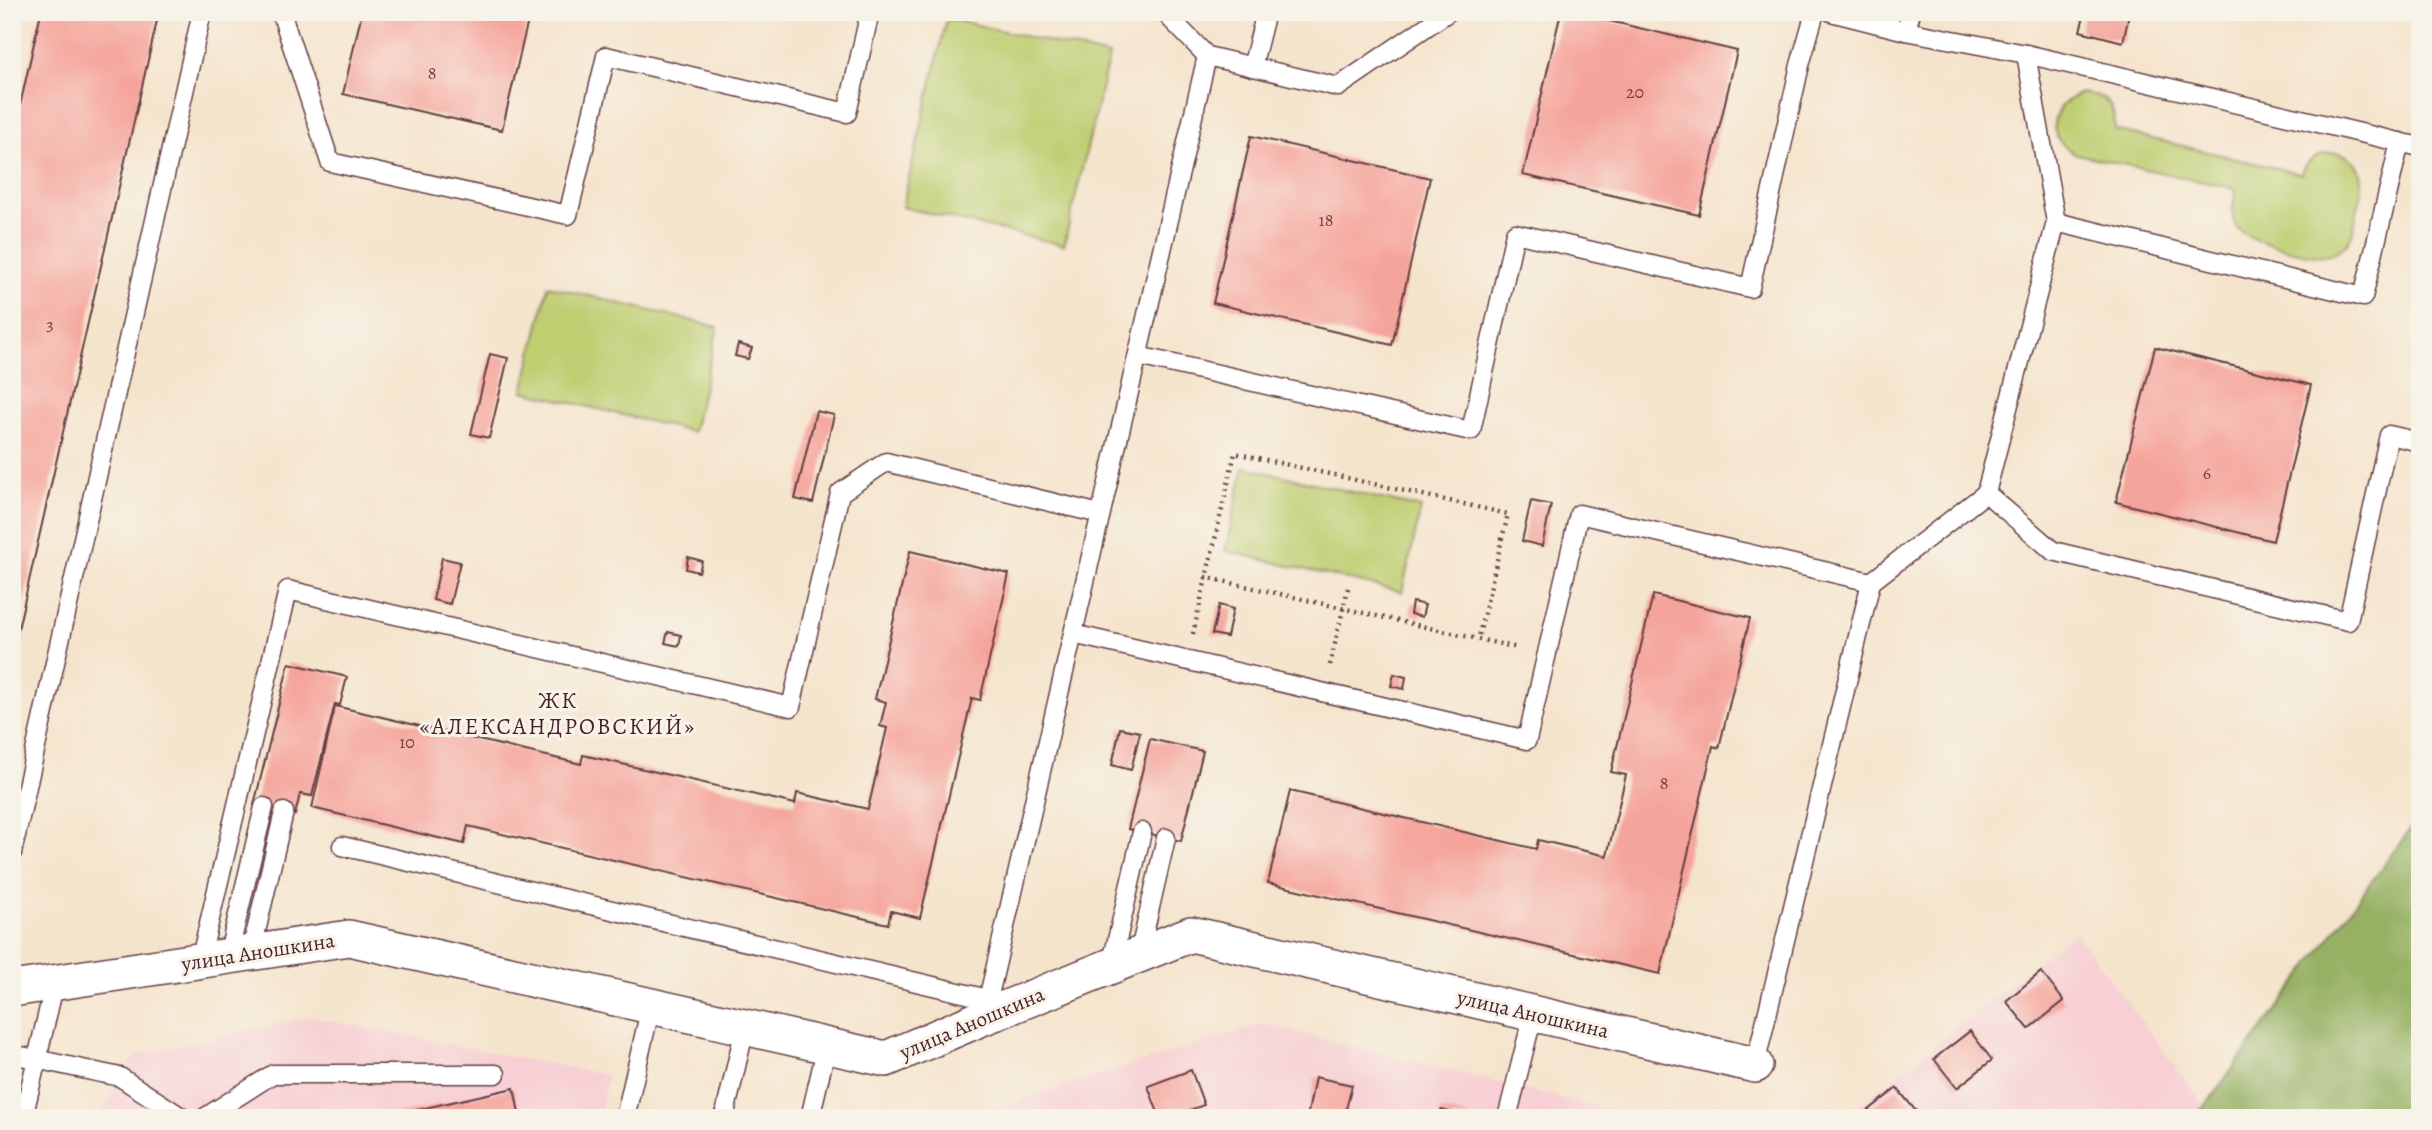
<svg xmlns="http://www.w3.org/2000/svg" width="2432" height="1130" font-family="Alegreya,serif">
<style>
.built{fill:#f7cfd4}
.green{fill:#bece71;stroke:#84764e;stroke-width:2}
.forest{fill:#96b163;stroke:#706847;stroke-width:2}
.building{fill:#f5a49b}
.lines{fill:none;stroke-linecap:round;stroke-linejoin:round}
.service-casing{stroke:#643d43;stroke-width:21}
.minor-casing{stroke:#643d43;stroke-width:38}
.path{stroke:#643d43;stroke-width:4.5;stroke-dasharray:2 5;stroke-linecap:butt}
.service{stroke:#fff;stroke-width:18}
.minor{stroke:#fff;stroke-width:35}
.labels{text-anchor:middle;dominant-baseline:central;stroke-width:6;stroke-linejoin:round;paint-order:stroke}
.number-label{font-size:18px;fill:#754047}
.street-label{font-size:21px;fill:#4a1f2b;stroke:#f7f3e8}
.neighbourhood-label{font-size:23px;letter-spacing:2px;fill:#4a1f2b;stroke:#f7f3e8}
</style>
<rect width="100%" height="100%" fill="#f7f3e8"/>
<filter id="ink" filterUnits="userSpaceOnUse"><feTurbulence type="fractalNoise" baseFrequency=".0143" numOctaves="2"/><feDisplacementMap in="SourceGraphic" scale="14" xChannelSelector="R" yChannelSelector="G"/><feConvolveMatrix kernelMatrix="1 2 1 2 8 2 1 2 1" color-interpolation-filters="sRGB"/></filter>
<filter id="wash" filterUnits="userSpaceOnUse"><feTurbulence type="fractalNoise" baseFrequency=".00686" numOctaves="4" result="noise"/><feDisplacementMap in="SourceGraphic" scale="28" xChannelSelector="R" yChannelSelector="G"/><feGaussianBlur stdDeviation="1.57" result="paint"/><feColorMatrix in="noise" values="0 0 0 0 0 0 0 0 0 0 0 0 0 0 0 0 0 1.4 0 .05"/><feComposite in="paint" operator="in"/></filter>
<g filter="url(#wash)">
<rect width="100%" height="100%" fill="#f5e4cc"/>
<g class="built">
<path d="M2075,932l130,174 -15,12h-346z"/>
<path d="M311,1017l296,58 -7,43h-501l21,-41 17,-22z"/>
<path d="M1263,1024l378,94h-679z"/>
</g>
<g class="green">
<path d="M947,18l162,38 -45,189 -162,-38z"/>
<path d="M2082,93c26,3 33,12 33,37l186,44c10,-27 51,-30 60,0 3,12 -1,25 -4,37 -2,10 -3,23 -9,31 -5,7 -14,12 -23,13 -17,2 -80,-14 -89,-29 -7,-12 -1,-25 0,-37l-159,-35c-34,-15 -28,-49 5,-61z"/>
<path d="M548,286l170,41 -25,105 -170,-41z"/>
<path d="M1244,467l177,41 -19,84 -177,-41z"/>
</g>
<path class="forest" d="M2420,816v302h-230l15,-12z"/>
<g id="blocks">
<g class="building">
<path d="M41,12h118l-146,639 -1,-510z"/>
<path d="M362,12h168l-28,118 -159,-36z"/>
<path d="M1561,12h10l166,39 -38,164 -176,-40z"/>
<path d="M2085,12h31l13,3 -6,27 -43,-11z"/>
<path d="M1251,136l179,42 -38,167 -179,-42z"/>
<path d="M738,344l14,4 -4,11 -13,-3z"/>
<path d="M2155,347l156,38 -38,156 -157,-39z"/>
<path d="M490,354l18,4 -19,80 -18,-4z"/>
<path d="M816,411l18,4 -21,88 -18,-4z"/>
<path d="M1531,501l20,4 -9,41 -20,-5z"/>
<path d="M910,551l99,23 -29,126 -8,-2 -52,220 -29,-7 -3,13 -420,-98 -4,18 -152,-36 23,-102 246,58 2,-9 212,49 2,-11 71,16 19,-81 -7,-2 6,-24 -11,-3z"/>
<path d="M688,557l14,4 -3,11 -13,-3z"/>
<path d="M442,558l18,4 -10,42 -17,-4z"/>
<path d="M1653,595l97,23 -31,130 -6,-2 -53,228 -392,-91 22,-92 246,58 2,-9 69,16 19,-81 -15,-3z"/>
<path d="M1412,602l13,3 -3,12 -12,-3z"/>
<path d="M1219,605l14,4 -6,28 -15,-3z"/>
<path d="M668,632l13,3 -2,11 -14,-3z"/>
<path d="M289,663l58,14 -7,28 -5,-1 -23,92 -12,-2 -5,21 -41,-10z"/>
<path d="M1394,674l12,3 -2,12 -13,-3z"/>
<path d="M1120,728l20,4 -9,38 -19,-5z"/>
<path d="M1150,739l53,12 -22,90 -53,-12z"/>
<path d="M2041,972l23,29 -35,28 -23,-28z"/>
<path d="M1970,1031l22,29 -35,28 -23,-29z"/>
<path d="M1191,1070l13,35 -36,13h-8l-12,-32z"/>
<path d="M1315,1077l37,8 -8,33h-37z"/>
<path d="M514,1088l6,30h-135v-1z"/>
<path d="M1897,1088l23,28 -61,2z"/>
<path d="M1441,1110l29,7v1h-30z"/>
</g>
</g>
</g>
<g filter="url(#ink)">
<use href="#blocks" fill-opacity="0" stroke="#643d43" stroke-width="2"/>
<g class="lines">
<g class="service-casing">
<g id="service">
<path d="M281,12l49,150 238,53 38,-159 241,57 23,-101"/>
<path d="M1164,12l43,44 131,31 110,-75"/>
<path d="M1831,12l75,19 120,23 394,93"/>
<path d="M1906,31l5,-19"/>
<path d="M2026,54l30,168 307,75 37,-155"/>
<path d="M1252,67l14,-55"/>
<path d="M1138,356l333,75 44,-198 235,55 50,-223 15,-53"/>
<path d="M1986,493l70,-271"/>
<path d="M1073,634l454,106 52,-226 292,68"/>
<path d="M342,846l646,153"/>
<path d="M12,853l190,-841"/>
<path d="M251,953l33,-141"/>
<path d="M1139,955l27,-117"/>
<path d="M228,956l36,-149"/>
<path d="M200,961l88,-371 503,117 49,-214 46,-31 214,52"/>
<path d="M1111,966l31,-134"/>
<path d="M984,1017l223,-961"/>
<path d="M12,1054l108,23 63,41"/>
<path d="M1755,1065l116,-483 115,-89 67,58 295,70 41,-186 31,7"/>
<path d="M23,1118l32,-136"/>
<path d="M204,1118l69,-44h223"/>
<path d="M625,1118l26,-112"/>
<path d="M724,1118l21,-90"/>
<path d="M810,1118l17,-73"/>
<path d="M1507,1118l26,-103"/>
</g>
</g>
<g class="minor-casing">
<path id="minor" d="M12,989l337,-51 537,121 98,-42 207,-83 564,131"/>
</g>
<g class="path">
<path d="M1205,577l313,71"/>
<path d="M1193,634l42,-181 273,61 -30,125"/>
<path d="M1330,665l19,-81"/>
</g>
<use href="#service" class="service"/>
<use href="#minor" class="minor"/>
</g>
</g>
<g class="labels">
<g class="number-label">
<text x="432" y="73">8</text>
<text x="1635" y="92">20</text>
<text x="1326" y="220">18</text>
<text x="50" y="324">3</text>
<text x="2207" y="473">6</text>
<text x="407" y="742">10</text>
<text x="1664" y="783">8</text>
</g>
<g class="street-label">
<text transform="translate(258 952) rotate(-9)">улица Аношкина</text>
<text transform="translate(1533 1014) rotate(13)">улица Аношкина</text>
<text transform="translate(972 1023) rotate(-23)">улица Аношкина</text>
</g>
<g class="neighbourhood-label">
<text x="558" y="700">ЖК<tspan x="558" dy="26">«АЛЕКСАНДРОВСКИЙ»</tspan></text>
</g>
</g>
<rect width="2432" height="1130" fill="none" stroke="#f7f3e8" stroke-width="42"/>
</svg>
